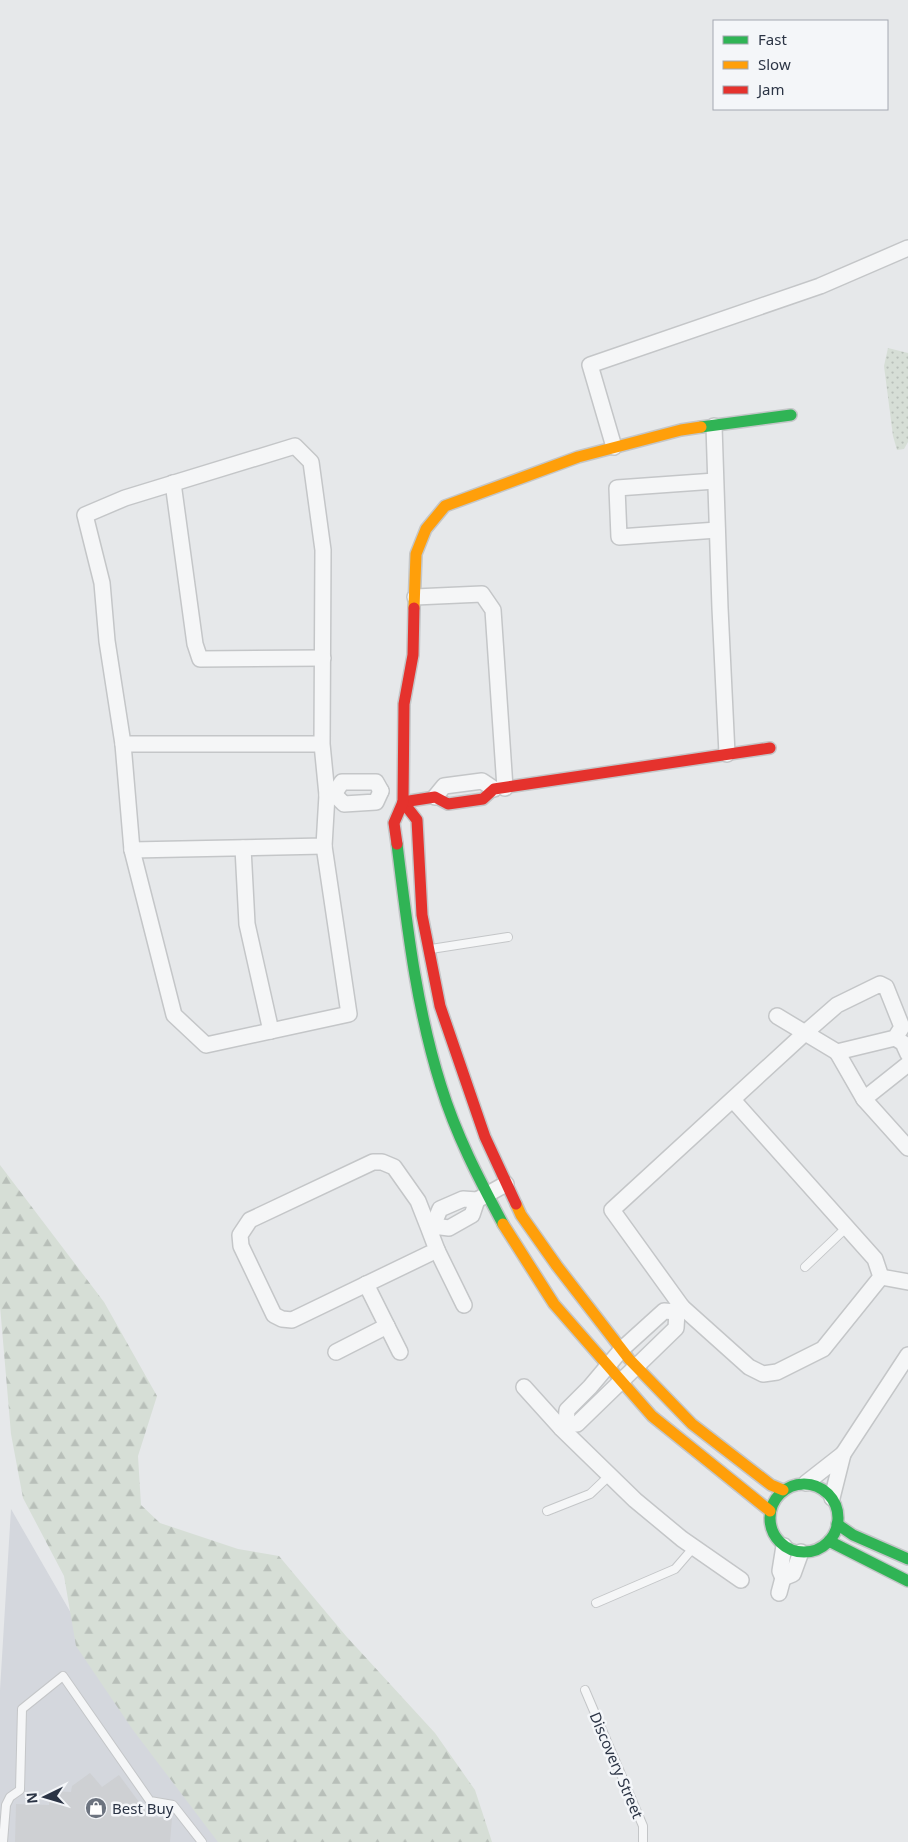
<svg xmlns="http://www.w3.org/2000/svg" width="908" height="1842" font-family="'Noto Sans',sans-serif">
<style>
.built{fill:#d4d7dd}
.grass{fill:url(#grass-dots)}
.forest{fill:url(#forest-firs)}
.building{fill:#ced0d3}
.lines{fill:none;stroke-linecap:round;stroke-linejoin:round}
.lane-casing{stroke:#c4c6c8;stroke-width:10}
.street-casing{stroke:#c4c6c8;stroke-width:18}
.fast-casing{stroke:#c4c6c8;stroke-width:14}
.slow-casing{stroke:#c4c6c8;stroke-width:14}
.jam-casing{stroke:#c4c6c8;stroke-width:14}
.lane{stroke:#f5f6f7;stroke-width:8}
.street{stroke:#f5f6f7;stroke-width:15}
.fast{stroke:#30b455;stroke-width:11}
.slow{stroke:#ff9f0a;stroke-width:11}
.jam{stroke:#e5322d;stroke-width:11}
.labels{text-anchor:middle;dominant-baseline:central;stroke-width:5;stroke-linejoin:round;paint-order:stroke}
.street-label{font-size:15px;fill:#2b3445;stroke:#f4f6f9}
.poi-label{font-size:15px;fill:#2b3445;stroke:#f4f6f9;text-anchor:start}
</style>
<defs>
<pattern id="grass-dots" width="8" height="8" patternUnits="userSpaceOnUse" patternTransform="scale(1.25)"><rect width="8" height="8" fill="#d6ded6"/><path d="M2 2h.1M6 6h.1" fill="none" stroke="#b8bfb9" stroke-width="1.8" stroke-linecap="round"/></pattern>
<pattern id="forest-firs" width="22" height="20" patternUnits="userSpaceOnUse" patternTransform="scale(1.25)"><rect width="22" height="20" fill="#d6ded6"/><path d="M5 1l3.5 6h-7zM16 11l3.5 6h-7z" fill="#b8bfb9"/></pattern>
</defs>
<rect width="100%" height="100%" fill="#e6e8ea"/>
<path class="built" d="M11,1509l83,144 143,189h-237v-152z"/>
<path class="grass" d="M888,348l20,5v89l-4,7 -7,1 -4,-14 -9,-70z"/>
<path class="forest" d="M0,1165l104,137 53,94 -19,60 3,49 19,18 78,26 41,7 67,80 89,97 40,57 17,52h-274l-85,-112 -57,-84 -12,-70 -41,-78 -12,-64 -11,-128z"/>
<path class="building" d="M90,1773l12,14 17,-12 31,42 22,1 -2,24h-155l1,-38 33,1 1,-14 21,1 1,-6z"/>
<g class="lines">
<g class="lane-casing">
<g id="lane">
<path d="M431,949l77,-12"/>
<path d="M805,1267l42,-40"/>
<path d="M547,1511l43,-17 20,-19"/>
<path d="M596,1603l79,-34 19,-22"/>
<path d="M585,1690l58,136v16"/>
<path d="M3,1842l3,-37 4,-8 10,-7 2,-81 41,-33 87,125 23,4 29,37"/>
</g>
</g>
<g class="street-casing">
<g id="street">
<path d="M714,426l6,182 7,146"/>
<path d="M614,447l-24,-82 230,-79 88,-38"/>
<path d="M715,481l-98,7 2,49 98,-7"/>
<path d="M173,483l22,161 5,15 123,-1"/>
<path d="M415,597l67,-3 11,16 12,178"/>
<path d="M123,744l9,106 192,-4 3,-51"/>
<path d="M322,744l1,-194 -12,-88 -16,-16 -170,52 -40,17 17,68 5,58 16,103h199l5,51 7,-1"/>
<path d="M334,794l10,10 32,-2 5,-11"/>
<path d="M334,794l8,-12h34l5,9"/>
<path d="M435,797l9,-11 38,-5 12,8"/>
<path d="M243,848l4,76 24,107"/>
<path d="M132,850l42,165 32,30 143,-31 -25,-168"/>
<path d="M895,1038l8,5 5,11"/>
<path d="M837,1052l27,47"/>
<path d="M908,1064l-44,35 44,49"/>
<path d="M433,1226l7,-17 23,-10 14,1 29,-16"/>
<path d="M429,1229l8,21 -145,70 -10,-1 -8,-4 -33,-69 -1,-11 10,-15 123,-58h9l12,5 24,34 11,28 4,-3 16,2 23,-13 5,-15"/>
<path d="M437,1250l27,55"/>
<path d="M881,1277l27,5"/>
<path d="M366,1284l34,68"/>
<path d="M682,1307l67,60 14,7 14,-2 46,-23 58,-72 -6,-18 -142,-159"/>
<path d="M336,1352l51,-26"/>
<path d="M524,1387l37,41 5,-4h11l99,-96 1,-16 5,-5 -70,-97 194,-178 31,-27 43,-21 6,3 16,40 -7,11 -58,14 -60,-36"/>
<path d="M566,1424l1,-14 23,-23 32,-38 42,-38 13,1"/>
<path d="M561,1428l74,72 47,39 59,41"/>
<path d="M843,1454l65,-99"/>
<path d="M806,1483l37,-29 -11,44"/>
<path d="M784,1546l-4,25 3,7 10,-4 8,-22"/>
<path d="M779,1593l4,-15"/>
</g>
</g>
<g class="fast-casing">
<g id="fast">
<path d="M701,427l90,-12"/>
<path d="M397,844c10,81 19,163 44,242 15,49 38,93 62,138"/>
<circle cx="804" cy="1518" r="34"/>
<path d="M837,1524l16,11 55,24"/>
<path d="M829,1541l79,40"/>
</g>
</g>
<g class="slow-casing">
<g id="slow">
<path d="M414,608l2,-54 10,-25 19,-23 133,-49 103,-27 20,-3"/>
<path d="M516,1204l5,11 36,51 72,93 63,65 79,61 12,5"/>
<path d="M503,1224l51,80 98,112 118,95"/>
</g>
</g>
<g class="jam-casing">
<g id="jam">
<path d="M403,802l14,18 5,95 18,91 45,131 31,67"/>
<path d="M403,802l32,-5 13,7 35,-5 11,-10 276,-41"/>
<path d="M397,844l-3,-21 9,-21 1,-98 9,-49 1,-47"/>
</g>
</g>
<use href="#lane" class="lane"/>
<use href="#street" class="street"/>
<use href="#fast" class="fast"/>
<use href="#slow" class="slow"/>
<use href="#jam" class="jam"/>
</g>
<defs>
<g id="shop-disc" transform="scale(1.125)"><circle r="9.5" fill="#6c737f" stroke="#f4f6f9"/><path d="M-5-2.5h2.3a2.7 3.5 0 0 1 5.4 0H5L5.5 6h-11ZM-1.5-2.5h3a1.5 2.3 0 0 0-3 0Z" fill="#fff"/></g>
</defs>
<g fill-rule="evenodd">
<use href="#shop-disc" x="96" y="1808"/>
</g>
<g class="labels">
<g class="street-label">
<text transform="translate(617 1765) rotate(67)">Discovery Street</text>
</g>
<g class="poi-label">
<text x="112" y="1808">Best Buy</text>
</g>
</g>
<rect x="713" y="20" width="175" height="90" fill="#f4f6f9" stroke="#a4a8b1"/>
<rect x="723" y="36" width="25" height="8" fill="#30b455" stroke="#a4a8b1"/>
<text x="758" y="45" font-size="15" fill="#2b3445">Fast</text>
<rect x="723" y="61" width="25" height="8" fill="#ff9f0a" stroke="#a4a8b1"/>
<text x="758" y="70" font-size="15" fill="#2b3445">Slow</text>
<rect x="723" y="86" width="25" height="8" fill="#e5322d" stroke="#a4a8b1"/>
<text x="758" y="95" font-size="15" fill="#2b3445">Jam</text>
<g transform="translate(45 1797) rotate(265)" stroke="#f4f6f9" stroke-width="4" paint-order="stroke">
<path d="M0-4L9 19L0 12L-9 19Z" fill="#2b3445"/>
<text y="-8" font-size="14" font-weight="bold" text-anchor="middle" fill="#2b3445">N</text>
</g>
</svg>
